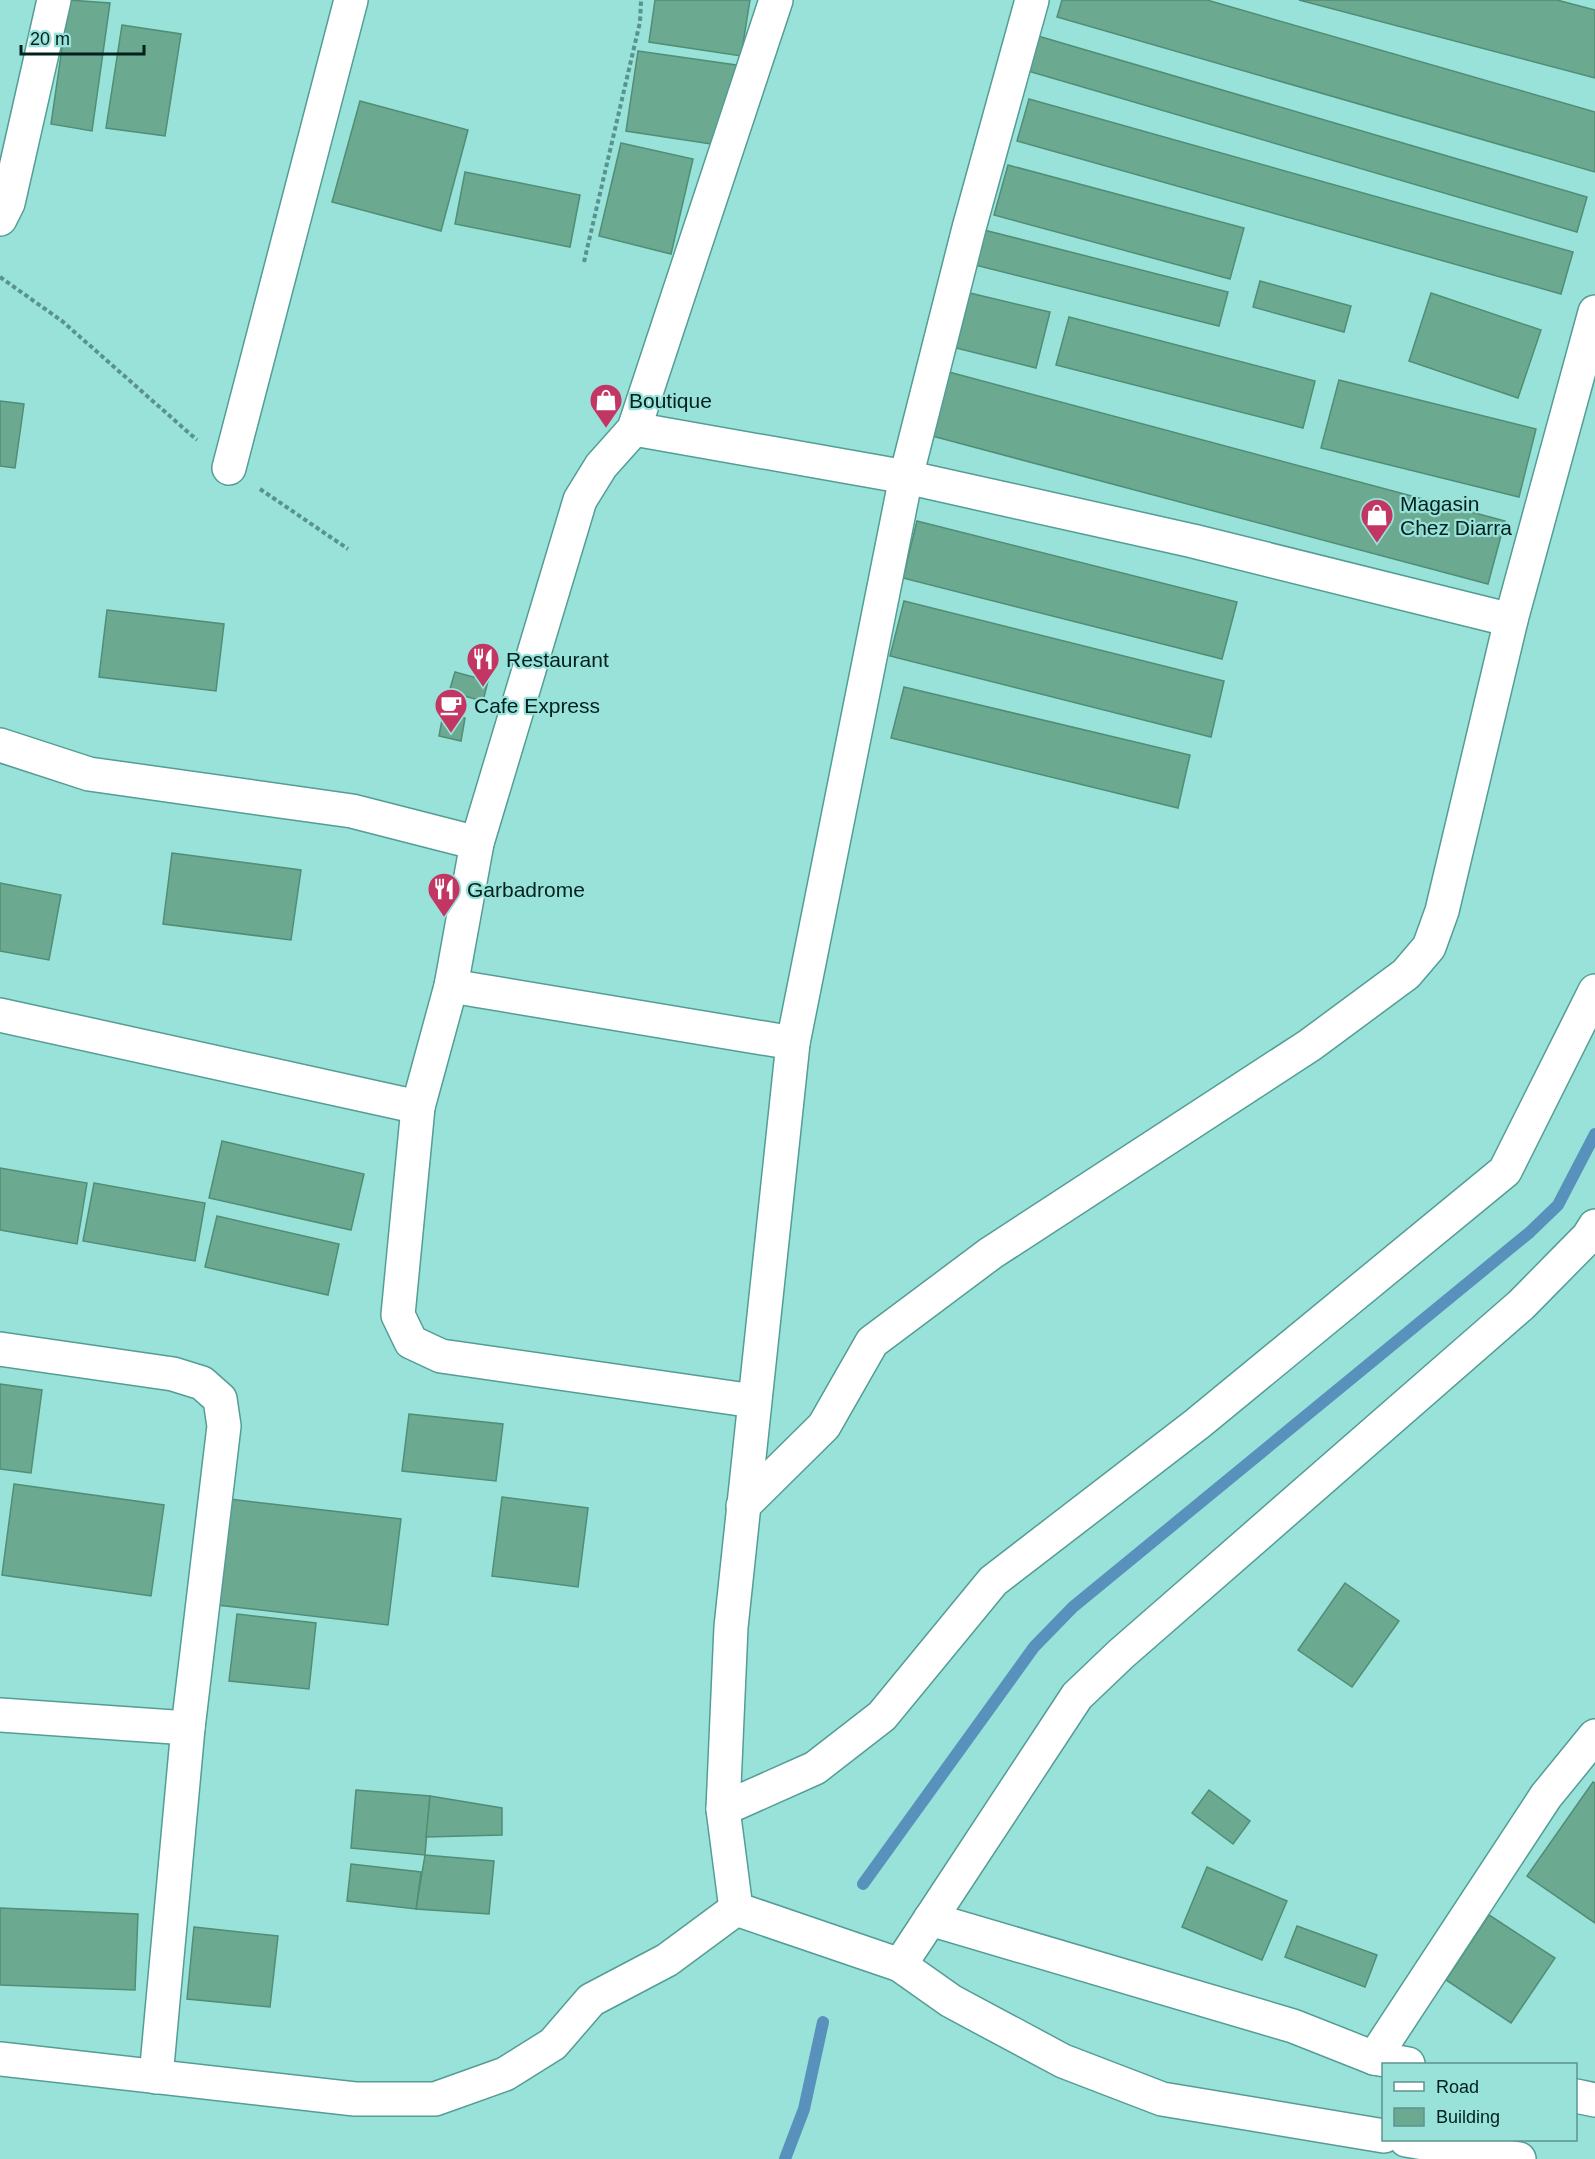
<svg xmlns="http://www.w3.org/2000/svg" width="1595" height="2159" font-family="Arial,sans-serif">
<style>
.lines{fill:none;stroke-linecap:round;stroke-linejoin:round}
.stream{stroke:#5791bc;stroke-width:12}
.building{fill:#6ba990;stroke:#508e75;stroke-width:1.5}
.minor-casing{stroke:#549d95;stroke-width:36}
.path{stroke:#5a928d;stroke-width:4;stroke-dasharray:4.5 3;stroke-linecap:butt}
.minor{stroke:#fff;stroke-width:33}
.labels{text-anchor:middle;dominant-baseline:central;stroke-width:4.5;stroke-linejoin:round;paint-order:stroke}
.poi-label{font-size:21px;fill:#01201e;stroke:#98e2da;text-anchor:start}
</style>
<rect width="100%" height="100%" fill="#98e2da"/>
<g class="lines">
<g class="stream">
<path d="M863,1884l171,-237 39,-40 457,-375 28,-27 37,-71"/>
<path d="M785,2159l19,-50 19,-87"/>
</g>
</g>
<g class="building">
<path d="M69,0l41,3 -18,128 -41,-7z"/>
<path d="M655,0h95l-9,56 -92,-14z"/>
<path d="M1062,0h145l388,112v60l-538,-155z"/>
<path d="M1299,0h258l38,10v68z"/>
<path d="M122,25l59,9 -16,102 -59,-8z"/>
<path d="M1038,36l549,161 -10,35 -549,-161z"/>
<path d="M638,51l98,14 -12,81 -98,-15z"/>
<path d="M1029,99l544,153 -12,42 -544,-153z"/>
<path d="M360,101l108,29 -27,101 -109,-29z"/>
<path d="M621,143l72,16 -22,95 -72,-18z"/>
<path d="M1008,165l236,63 -14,51 -236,-64z"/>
<path d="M465,172l115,23 -10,52 -115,-23z"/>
<path d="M984,230l244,62 -9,34 -244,-61z"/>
<path d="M1260,281l91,25 -7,26 -91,-25z"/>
<path d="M970,293l80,19 -14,56 -80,-20z"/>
<path d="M1431,293l110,37 -23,68 -109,-37z"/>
<path d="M1069,317l246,64 -12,47 -247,-63z"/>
<path d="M949,372l556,149 -17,63 -556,-148z"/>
<path d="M1339,380l197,49 -17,68 -198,-49z"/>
<path d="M0,401l24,3 -9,64 -15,-2z"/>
<path d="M917,521l320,81 -15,57 -319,-81z"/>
<path d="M904,601l320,80 -13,56 -321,-81z"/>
<path d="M107,610l117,14 -8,67 -117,-14z"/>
<path d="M455,672l33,9 -5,20 -34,-9z"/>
<path d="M904,687l286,68 -12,53 -287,-70z"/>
<path d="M443,714l22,4 -4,23 -22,-5z"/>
<path d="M172,853l129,17 -10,70 -128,-16z"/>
<path d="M0,883l61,12 -12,65 -49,-9z"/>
<path d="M222,1141l142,33 -13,56 -142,-32z"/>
<path d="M0,1168l87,15 -10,61 -77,-14z"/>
<path d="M94,1183l111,20 -10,58 -112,-20z"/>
<path d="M217,1216l122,28 -11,51 -123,-28z"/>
<path d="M0,1384l42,6 -11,83 -31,-4z"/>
<path d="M409,1414l94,10 -7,57 -94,-10z"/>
<path d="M14,1484l150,21 -13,91 -149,-21z"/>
<path d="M502,1497l86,11 -10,79 -86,-11z"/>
<path d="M229,1499l172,20 -13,106 -171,-20z"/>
<path d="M1345,1583l54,38 -47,66 -54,-37z"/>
<path d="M237,1614l79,9 -7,66 -80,-8z"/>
<path d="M1593,1782l2,1v140l-68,-47z"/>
<path d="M356,1790l74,6 -5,59 -74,-7z"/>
<path d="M1209,1790l41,31 -17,23 -41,-31z"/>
<path d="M430,1796l72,12v27l-76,2z"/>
<path d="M425,1855l69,6 -5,53 -73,-5z"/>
<path d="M351,1864l70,8 -5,37 -69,-8z"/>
<path d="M1207,1867l80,34 -25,59 -80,-33z"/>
<path d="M0,1908l138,6 -3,76 -135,-5z"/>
<path d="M1489,1915l66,43 -44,65 -65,-43z"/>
<path d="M1297,1926l80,29 -12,32 -80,-30z"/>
<path d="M194,1927l84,9 -8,71 -83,-8z"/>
</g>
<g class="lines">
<g class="minor-casing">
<g id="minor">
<path d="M0,219l8,-16 46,-203"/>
<path d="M634,429l272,48 287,64 318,79"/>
<path d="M229,468l122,-468"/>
<path d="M0,745l89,29 263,37 125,32"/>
<path d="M451,986l342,57"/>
<path d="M0,1015l418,92"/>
<path d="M0,1349l173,25 29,9 18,16 4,27 -36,302 -32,349"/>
<path d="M754,1401l-313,-45 -30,-14 -13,-27 20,-208 33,-121 26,-143 103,-343 21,-34 33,-37 142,-429"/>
<path d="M743,1506l81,-80 48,-84 119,-89 319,-208 96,-71 23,-27 13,-36 69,-291 84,-308"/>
<path d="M0,1715l188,13"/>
<path d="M723,1809l92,-41 67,-52 111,-135 204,-157 308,-253 90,-180"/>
<path d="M736,1909l-13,-100 8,-182 62,-584 113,-566 63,-249 63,-228"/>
<path d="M736,1909l164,56 51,36 112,60 99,38 222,37"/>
<path d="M930,1919l363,107 81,32 34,6"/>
<path d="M900,1965l177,-269 44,-42 400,-349 67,-68 7,-11"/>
<path d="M1374,2058l172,-262 49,-60"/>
<path d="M0,2059l355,40h80l70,-25 48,-30 38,-44 76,-40 69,-51"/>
<path d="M1576,2096l19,4"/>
<path d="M1406,2140l113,19"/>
</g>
</g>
<g class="path">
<path d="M584,262l56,-240 1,-22"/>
<path d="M0,277l62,44 135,119"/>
<path d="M260,489l88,60"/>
</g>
<use href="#minor" class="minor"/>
</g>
<defs>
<g id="shop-pin" transform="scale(1.725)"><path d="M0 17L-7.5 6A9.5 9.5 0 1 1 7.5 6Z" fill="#c33562" stroke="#98e2da"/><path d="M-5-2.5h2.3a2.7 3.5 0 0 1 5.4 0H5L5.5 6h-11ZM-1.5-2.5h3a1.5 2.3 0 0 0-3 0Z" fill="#fff"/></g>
<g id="restaurant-pin" transform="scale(1.725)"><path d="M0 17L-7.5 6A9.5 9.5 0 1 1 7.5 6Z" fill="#c33562" stroke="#98e2da"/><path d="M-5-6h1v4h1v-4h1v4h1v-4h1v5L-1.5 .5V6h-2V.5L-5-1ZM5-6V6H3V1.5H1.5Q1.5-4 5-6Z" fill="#fff"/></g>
<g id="cafe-pin" transform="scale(1.725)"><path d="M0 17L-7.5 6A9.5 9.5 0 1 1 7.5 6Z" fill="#c33562" stroke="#98e2da"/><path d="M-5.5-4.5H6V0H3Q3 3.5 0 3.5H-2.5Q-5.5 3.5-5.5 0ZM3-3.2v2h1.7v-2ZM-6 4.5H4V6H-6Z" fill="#fff"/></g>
</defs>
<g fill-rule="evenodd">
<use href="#shop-pin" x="606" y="400"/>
<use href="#shop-pin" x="1377" y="515"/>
<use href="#restaurant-pin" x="483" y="659"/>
<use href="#cafe-pin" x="451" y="705"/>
<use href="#restaurant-pin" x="444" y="889"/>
</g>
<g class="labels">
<g class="poi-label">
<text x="629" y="400">Boutique</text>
<text x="1400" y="503">Magasin<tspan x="1400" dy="24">Chez Diarra</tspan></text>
<text x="506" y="659">Restaurant</text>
<text x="474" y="705">Cafe Express</text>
<text x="467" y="889">Garbadrome</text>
</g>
</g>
<rect x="1382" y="2063" width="195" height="78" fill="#98e2da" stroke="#5c948f" stroke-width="1.5"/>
<rect x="1394" y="2082" width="30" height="9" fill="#ffffff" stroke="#5c948f" stroke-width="1.5"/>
<text x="1436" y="2093" font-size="18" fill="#01201e">Road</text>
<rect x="1394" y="2108" width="30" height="18" fill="#6ba990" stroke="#5c948f" stroke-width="1.5"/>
<text x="1436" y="2123" font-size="18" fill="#01201e">Building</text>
<path d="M21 45v9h123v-9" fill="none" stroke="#01201e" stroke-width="3"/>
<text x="30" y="45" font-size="18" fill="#01201e" stroke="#98e2da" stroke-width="4.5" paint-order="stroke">20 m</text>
</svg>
